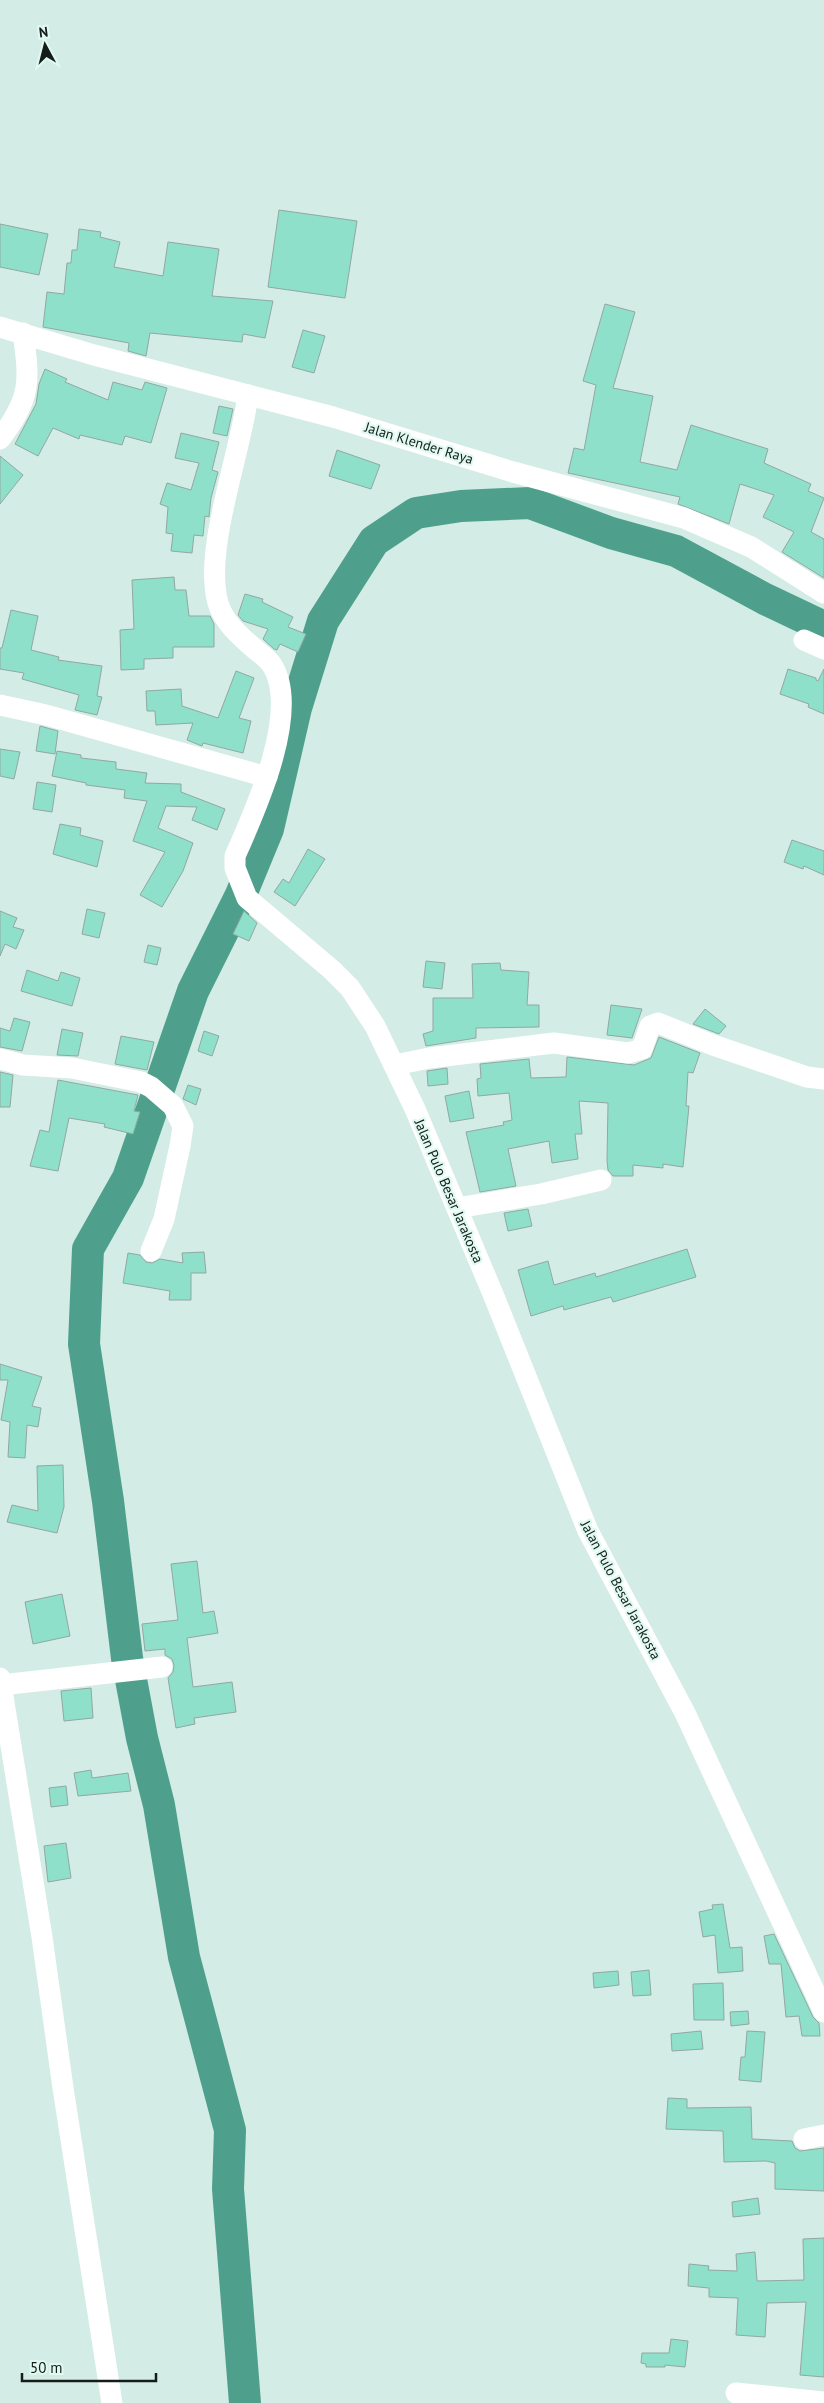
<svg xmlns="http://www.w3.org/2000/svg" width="824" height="2403" font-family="'PT Sans',sans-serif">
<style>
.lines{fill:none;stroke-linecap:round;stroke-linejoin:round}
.river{stroke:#4ea08c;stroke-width:32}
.building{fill:#8ee0ca;stroke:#91a8a1}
.minor{stroke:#fff;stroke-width:21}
.labels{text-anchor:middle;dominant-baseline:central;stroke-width:4.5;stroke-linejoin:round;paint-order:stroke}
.street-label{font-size:14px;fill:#141d1a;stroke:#e0faf2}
</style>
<rect width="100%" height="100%" fill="#d3ece5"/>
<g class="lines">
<path class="river" d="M245,2403l-17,-214 2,-59 -46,-173 -25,-152 -17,-67 -15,-80 -19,-157 -24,-157 4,-95 40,-71 65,-187 47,-94 28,-68 28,-121 27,-87 51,-80 42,-28 45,-7 69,-3 81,30 65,18 89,48 59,28"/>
</g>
<g class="building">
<path d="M279,210l78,11 -12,77 -77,-11z"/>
<path d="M0,224l48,10 -9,41 -39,-8z"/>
<path d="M79,229l22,3 -1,5 20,5 -6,25 49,9 5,-34 51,7 -7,47 61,5 -8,37 -22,-4 -1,8 -92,-9 -4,23 -18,-5 1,-8 -86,-16 4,-35 17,2 3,-31h4l1,-13h5z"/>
<path d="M605,304l30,8 -22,76 40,8 -13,66 37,8 14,-45 77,24 -4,14 47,21 -3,7 16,7 -13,34 13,7v39l-42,-26 12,-20 -31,-15 11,-22 -34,-11 -11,40 -51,-20 2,-7 -112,-24 6,-25 10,2 12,-65 -13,-4z"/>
<path d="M303,330l22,6 -11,37 -22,-6z"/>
<path d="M45,369l22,10 -2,3 43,18 5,-18 29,8 3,-8 22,6 -16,55 -26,-7 -3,9 -42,-10 -1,4 -26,-11 -15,28 -23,-12 21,-40 3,-20z"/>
<path d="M219,406l14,3 -6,27 -14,-3z"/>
<path d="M181,433l38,9 -7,28 6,2 -7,26 -2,19 -4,-1 -2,20 -9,-1 -2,18 -21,-2 2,-17 -7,-1 2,-26 -8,-3 7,-21 24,7 8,-27 -24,-5z"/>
<path d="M337,450l43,15 -9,24 -42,-13z"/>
<path d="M0,456l23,19 -23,29z"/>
<path d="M174,577l1,13h11l3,26h21l4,8v23h-41v11l-29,1v10l-23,1 -1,-40 14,-1 -2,-49z"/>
<path d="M245,594l18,5 -1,3 31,15 -5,10 18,7 -8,18 -18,-8 -3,6 -3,-1 -11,-10 5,-10 -25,-8 -5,-6z"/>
<path d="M11,610l27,6 -7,34 28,7 -1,3 44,6 -5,30 5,1 -5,18 -22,-5 4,-15 -57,-16 2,-6 -24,-4v-21h2z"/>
<path d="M788,669l28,9v2l2,1 6,-12v45l-16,-7 1,-3 -29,-10z"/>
<path d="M236,671l18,7 -15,40 12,3 -8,32 -40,-10 -1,3 -15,-6 6,-17 -37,2 -1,-14h-8l-1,-20 35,-2 1,17 36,12z"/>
<path d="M40,726l18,5 -3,23 -19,-3z"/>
<path d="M0,749l20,3 -6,27 -14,-3z"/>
<path d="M57,751l24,4v3l35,4v7l31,4 -2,10 36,1v8l44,17 -8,21 -25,-10 5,-13 -31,-1 -8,22 35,15 -10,28 -21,36 -22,-12 25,-43 -32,-11 14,-40 -23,-3 1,-8 -39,-5v-2l-34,-7z"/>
<path d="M37,782l19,3 -4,27 -19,-3z"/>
<path d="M60,824l21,4 -1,7 23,6 -6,26 -44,-13z"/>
<path d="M792,840l32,11v24l-20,-9 -1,3 -19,-7z"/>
<path d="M308,849l17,10 -30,47 -21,-14 9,-13 6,4z"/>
<path d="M87,909l18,4 -6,25 -17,-4z"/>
<path d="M0,911l17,7 -4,9 11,3 -8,19 -11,-5 -5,12z"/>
<path d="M244,911l13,12 -8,18 -16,-7z"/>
<path d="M148,945l13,3 -4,17 -13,-3z"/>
<path d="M426,961l19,2 -3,26 -19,-2z"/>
<path d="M500,963l1,7 28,2 -2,33h12v22l-63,1v10l-50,8 -3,-12 10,-3v-33h40l-1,-34z"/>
<path d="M27,970l31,11 3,-9 19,6 -8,28 -51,-15z"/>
<path d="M611,1005l31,4 -10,29 -25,-3z"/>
<path d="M705,1009l21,17 -7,8 -26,-10z"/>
<path d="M14,1018l16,4 -8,29 -22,-4v-19l10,3z"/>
<path d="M62,1029l21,4 -5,23 -21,-1z"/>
<path d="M204,1031l15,5 -7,20 -14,-5z"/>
<path d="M121,1036l33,6 -7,28 -32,-6z"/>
<path d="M659,1037l41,16 -7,20 -5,-1 -2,34h3l-6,61 -20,-3v4l-30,-3v11h-20l-5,-6 -1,-9 1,-58 -29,-2 3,33h-7l3,25 -26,4 -3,-22 -41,8 8,37 -36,6 -14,-60 38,-7 -1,-3 9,-2 -3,-27 -31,3 -1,-17 4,-1 -1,-14 49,-5 2,19 35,-1 1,-20 67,8 17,-7z"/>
<path d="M447,1068l1,16 -20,2 -1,-15z"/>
<path d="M0,1072l13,3 -3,32h-10z"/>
<path d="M58,1080l80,15 -4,16 6,1 -7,22 -29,-7 1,-3 -36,-6 -11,53 -28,-5 10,-36 9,2z"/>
<path d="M188,1085l13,4 -5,16 -13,-6z"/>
<path d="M469,1091l5,27 -24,4 -5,-26z"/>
<path d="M528,1209l4,17 -24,5 -4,-18z"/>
<path d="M687,1249l9,28 -83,25 -2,-5 -47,13 -1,-4 -32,10 -13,-46 30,-9 6,24 41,-12 1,4z"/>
<path d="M204,1252l2,21h-15v27h-22l1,-9 -47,-8 5,-30 12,2 6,7 6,1 8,-4 23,4 -1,-10z"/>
<path d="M0,1364l42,13 -10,29 9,2 -3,19 -11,-2 -2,33 -17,-1 2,-35 -9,-2 7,-40h-8z"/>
<path d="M63,1465l1,42 -7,26 -50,-11 5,-17 26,6 -1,-45z"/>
<path d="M197,1561l6,52 11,-2 4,22 -31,5 6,49 39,-5 4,30 -42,6 1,6 -19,4 -8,-50 5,-6 1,-7 -2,-6 -7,-4v-6l-20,2 -3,-27 36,-4 -7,-56z"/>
<path d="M62,1594l8,42 -37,8 -8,-42z"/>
<path d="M91,1688l2,30 -29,3 -3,-30z"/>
<path d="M91,1770l1,8 36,-5 3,18 -53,5 -4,-23z"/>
<path d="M66,1786l2,19 -17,2 -2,-19z"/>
<path d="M66,1843l5,35 -23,4 -4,-36z"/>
<path d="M723,1904l7,44 12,-1 1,24 -25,2 -3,-38 -12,2 -4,-25 14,-3 -1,-4z"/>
<path d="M774,1934l39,83 6,6 1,13h-18l-3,-20 -13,1 -5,-53h-12l-5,-28z"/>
<path d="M649,1970l2,25 -18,1 -2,-24z"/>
<path d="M618,1971l1,14 -25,3 -1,-15z"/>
<path d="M723,1983l1,37h-30l-1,-36z"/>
<path d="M748,2011l1,13 -18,2 -1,-14z"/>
<path d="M701,2031l2,18 -31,2 -1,-17z"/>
<path d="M747,2031l18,1 -4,50 -22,-2 2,-23h4z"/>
<path d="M668,2098l19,1v9l64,-1 1,32 40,2 3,7 5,3 24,-3v43l-49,-2v-26l-9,-2 -42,1 -1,-31 -57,-2z"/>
<path d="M758,2198l2,16 -27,3 -1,-15z"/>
<path d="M824,2238v139l-24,-2 6,-73 -39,1 -2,34 -29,-2 2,-37 -29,-1v-9l-21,-2 1,-22 20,2 -1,4 29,1 -1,-17 19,-2 2,29 47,-1 -1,-41z"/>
<path d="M671,2339l17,2 -3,26 -20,-2v2h-19v-3l-5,-1 1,-10h27z"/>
</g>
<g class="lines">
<g class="minor">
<path d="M0,327l94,28 239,62 180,55 171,46 67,29 73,46"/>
<path d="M248,395c-7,57 -45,155 -30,208 6,20 23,34 38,47 5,4 12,9 16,15 29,46 -17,146 -37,191v12l12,30 85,72 18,18 25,38 40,83 78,185 95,237 97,182 139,299"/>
<path d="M0,439c31,-41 30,-57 23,-106"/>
<path d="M804,640l20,9"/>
<path d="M0,705l46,10 221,62"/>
<path d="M0,1059l23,6 49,3 69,14 10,5 22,19 10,20 -3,20 -16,73 -13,32"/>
<path d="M395,1065l34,-7 125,-15 74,10 14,-4 8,-23 8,-3 55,22 94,32 17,2"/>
<path d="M457,1208l84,-14 60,-14"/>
<path d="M0,1678l42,259 21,151 49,315"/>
<path d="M1,1685l161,-18"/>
<path d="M804,2139l20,-4"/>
<path d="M736,2393l88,9"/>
</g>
</g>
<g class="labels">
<g class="street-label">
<text transform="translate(419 443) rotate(17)">Jalan Klender Raya</text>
<text transform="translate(449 1191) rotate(67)">Jalan Pulo Besar Jarakosta</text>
<text transform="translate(621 1590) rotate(62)">Jalan Pulo Besar Jarakosta</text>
</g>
</g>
<g transform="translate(45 45) rotate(353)" stroke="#e0faf2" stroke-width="4" paint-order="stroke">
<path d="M0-4L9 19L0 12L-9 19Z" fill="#141d1a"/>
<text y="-8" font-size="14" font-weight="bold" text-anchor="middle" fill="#141d1a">N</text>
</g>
<path d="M22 2373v8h134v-8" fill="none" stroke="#141d1a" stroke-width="2.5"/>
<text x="30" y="2373" font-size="15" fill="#141d1a" stroke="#e0faf2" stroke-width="4" paint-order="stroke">50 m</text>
</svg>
